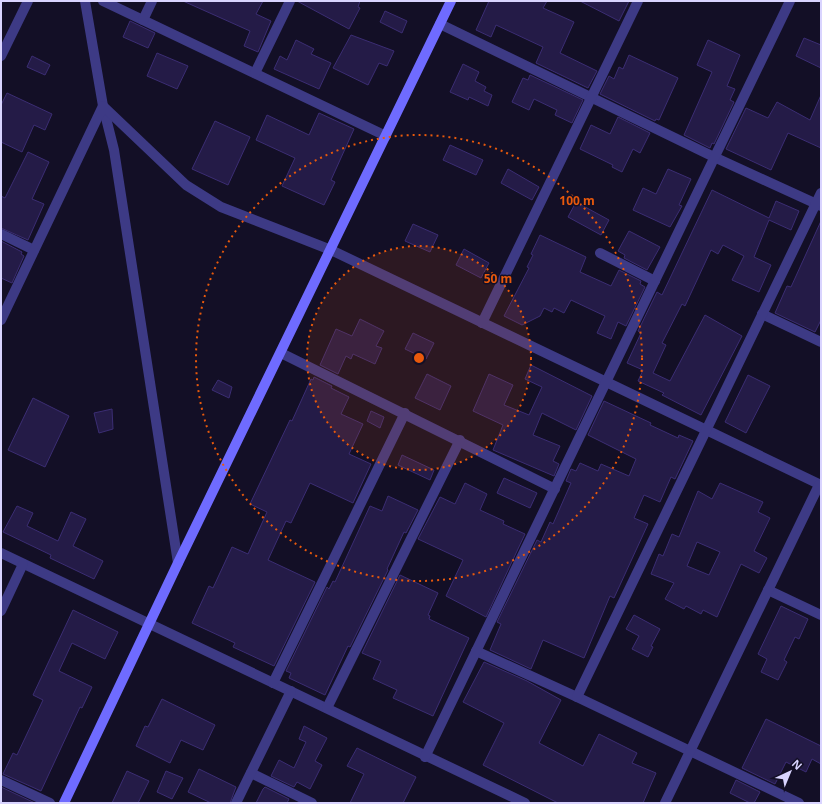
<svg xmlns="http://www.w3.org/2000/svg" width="822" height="804" font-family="'Noto Sans',sans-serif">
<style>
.building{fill:#241b47;stroke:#3b2d73;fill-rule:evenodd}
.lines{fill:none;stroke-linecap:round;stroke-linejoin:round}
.street{stroke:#3d3a85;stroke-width:10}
.secondary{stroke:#6f6bff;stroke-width:10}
.ring{fill:none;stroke:#e8590c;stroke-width:2;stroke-dasharray:2 4}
.centre{fill:#e8590c;stroke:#130f26;stroke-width:2}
.ring-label{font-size:12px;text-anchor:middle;font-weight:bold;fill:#e8590c;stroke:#130f26;stroke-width:3;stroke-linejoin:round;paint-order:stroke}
</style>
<rect width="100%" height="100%" fill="#130f26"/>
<g class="building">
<path d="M183,1h80l-7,13 15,7 -13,31 -14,-6 6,-15z"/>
<path d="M297,1h63l-2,6 2,1 -11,21z"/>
<path d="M489,1h58l-4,7 31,14 -14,31 37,18 -9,17 -52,-25 7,-16 -47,-22 -5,12 -15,-7z"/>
<path d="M580,1h49l-10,20z"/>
<path d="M385,11l22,10 -5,12 -22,-11z"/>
<path d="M130,21l25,12 -7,15 -25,-11z"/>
<path d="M351,35l43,16 -7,15 -8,-3 -11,22 -35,-17z"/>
<path d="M804,38l17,7v23l-25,-12z"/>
<path d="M296,40l18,9 -3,5 20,9 -12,26 -45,-20 6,-13 7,4z"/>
<path d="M708,40l32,15 -13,31 8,3 -5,11 4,2 -20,42 -2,-1 -2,5 -26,-13 28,-63 -15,-7z"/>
<path d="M157,53l31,13 -11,23 -30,-13z"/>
<path d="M629,55l49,23 -19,42 -3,-1 -1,2 -55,-27 9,-18 5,3 5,-12 4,2z"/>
<path d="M32,56l18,9 -5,10 -18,-8z"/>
<path d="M463,64l16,8 -4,9 11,6 -2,4 8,4 -4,11 -19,-9 -1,3 -18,-8z"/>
<path d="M530,75l53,25 -11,23 -17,-8 2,-5 -23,-11 -5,11 -17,-8 11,-24 5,2z"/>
<path d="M7,93l45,21 -7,16 -11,-5 -12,27 -21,-10v-37z"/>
<path d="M821,95v53l-33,-15 -17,37 -45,-21 20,-41 22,10 9,-16 33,18z"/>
<path d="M319,113l35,16 -23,51 4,2 -11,23 -42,-19 13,-28 -39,-18 11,-25 42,20z"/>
<path d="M618,117l32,16 -10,20 -7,-4 -11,23 -10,-5 1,-2 -33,-16 11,-24 19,9z"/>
<path d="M215,121l35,16 -22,48 -36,-16z"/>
<path d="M450,145l33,15 -7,15 -33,-15z"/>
<path d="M28,152l21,10 -17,37 12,5 -16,36 -27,-12v-32l4,2z"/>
<path d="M508,169l31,18 -7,13 -31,-17z"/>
<path d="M668,169l23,10 -12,26 3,1 -12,21 -37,-17 10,-22 13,6z"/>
<path d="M712,190l57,28 7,-17 23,10 -8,19 -22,-10 -15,37 17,8 -12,27 -27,-12 12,-24 -21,-11 -5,9 -7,-4 -26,56 -3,-2 -20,39 4,2 -13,28 17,8 35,-66 37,21 -41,79 -39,-20 2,-2 -26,-12 5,-11 -16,-7 14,-30 -3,-2 19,-39 5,3z"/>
<path d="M576,202l33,18 -8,15 -33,-18z"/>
<path d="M821,221v99l-6,12 -40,-19 12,-27 4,1z"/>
<path d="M413,224l25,11 -8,17 -25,-11z"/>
<path d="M629,231l31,16 -13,23 -23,-12 1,-3 -7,-4z"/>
<path d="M540,235l46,22 -6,15 31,14 8,-16 22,11 -1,3 5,3 -19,39 -8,-4 -7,17 -14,-6 8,-17 -34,-16 -7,13 -10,-5 -2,4 -8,-4 -4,8 -18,9 -18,-9 25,-48 -2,-1 6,-12 -2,-1z"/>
<path d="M1,241l21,11 -1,2 3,2 -12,27 -11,-5z"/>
<path d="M464,249l25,14 -8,15 -25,-13z"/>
<path d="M360,319l24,12 -8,15 6,2 -7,16 -22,-10 -2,5 -5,-3 -8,18 -18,-9 16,-36 16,7z"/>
<path d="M413,333l21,10 -8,16 -21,-10z"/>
<path d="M531,365l61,31 -16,34 -34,-17 -9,22 27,11 -7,15 6,3 -5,12 -61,-26 10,-25 -30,-14 16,-37 24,11 -9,20 25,10 13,-28 -17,-8z"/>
<path d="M427,374l24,12 -11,24 -25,-12z"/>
<path d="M748,375l22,11 -24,47 -21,-11z"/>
<path d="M314,377l18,9 -1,2 18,9 -8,17 22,10 -14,30 22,10 -18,39 -43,-20 -19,40 -5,-2 -18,39 47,22 -41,84 -41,-19 2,-4 -43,-20 17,-37 4,2 19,-41 16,7 19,-42 -17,-8 40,-84 2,1 19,-42 2,1z"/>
<path d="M218,380l14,7 -3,11 -17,-8z"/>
<path d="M33,398l36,18 -24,51 -37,-17z"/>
<path d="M604,401l47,22 -1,2 28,13 1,-3 14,6 -18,38 -4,-2 -11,25 -16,-7 -10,23 14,6 -34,74 -4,-2 -26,62 -41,-18 -12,29 -41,-19 11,-26 -4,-2 40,-82 4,2 9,-20 3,2 18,-41 -5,-2 5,-12 5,2 4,-8 18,8 3,-7 28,12 7,-17 -48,-24z"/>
<path d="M112,409l1,20 -14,4 -5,-20z"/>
<path d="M371,411l13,6 -4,11 -13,-7z"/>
<path d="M402,455l32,15 -4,10 -32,-15z"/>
<path d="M504,478l33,15 -7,15 -33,-15z"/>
<path d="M465,483l22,11 -7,16 24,11 -1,3 22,10 -39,83 -40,-21 17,-36 -45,-21 22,-42 15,7z"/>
<path d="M720,483l43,19 -5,10 12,6 -16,33 13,7 -8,15 -18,-9 -24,53 -14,-7 -2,4 -15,-8 -2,3 -19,-10 9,-16 -23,-9 8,-20 4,2 9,-22 7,3 19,-46 14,8zM697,542l23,10 -11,23 -22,-9z"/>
<path d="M388,496l30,14 -12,23 -2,-1 -17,37 1,1 -38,77 -2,-1 -23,49 -36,-17 2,-5 -5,-2 41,-84 2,2 4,-8 2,1 35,-76 12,5z"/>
<path d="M17,506l16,7 -6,13 31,15 13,-29 15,7 -13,27 30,15 -9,18 -44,-21 1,-3 -48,-23z"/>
<path d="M400,575l38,18 -10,22 2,1 -1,3 40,19 -36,78 -40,-18 4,-8 -24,-11 8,-18 -19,-8z"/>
<path d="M781,606l27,13 -9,20 -4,-2 -11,23 3,2 -9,18 -17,-8 6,-13 -9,-5z"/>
<path d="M73,610l45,22 -13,27 -33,-16 -13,28 33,16 -10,21 -2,-1 -39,84 -38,-17 10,-21 4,2 26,-55 -10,-5z"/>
<path d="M634,615l26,14 -9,17 2,1 -5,10 -16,-8 7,-13 -13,-7z"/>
<path d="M484,662l43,19 34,19 -22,43 44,23 16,-32 38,19 -5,10 24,10 -13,30h-85l-75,-38 21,-42 -41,-21z"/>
<path d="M162,699l53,26 -12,25 -22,-10 -11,23 -34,-17 9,-20 3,1z"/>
<path d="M766,719l55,27v18l-9,-5 -6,13 -20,-10 -11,22 -33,-16z"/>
<path d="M304,726l23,12 -12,23 7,4 -12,24 -13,-7 -3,5 -23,-11 8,-16 15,8 12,-26 -7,-3z"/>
<path d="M357,748l59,29 -13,26h-53l14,-29 -17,-8z"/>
<path d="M199,769l37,18 -6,16h-19l-23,-11z"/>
<path d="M127,771l22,10 -11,22h-26z"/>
<path d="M166,771l17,7 -11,21 -15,-7z"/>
<path d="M736,780l24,12 -6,11h-4l-20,-10z"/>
<path d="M1,787l34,16h-34z"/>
<path d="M265,787l24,12 -2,4h-31l7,-14z"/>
</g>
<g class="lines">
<g class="street">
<path d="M85,1l18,105 11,44 64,413"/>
<path d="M103,1l283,135"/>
<path d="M143,20l9,-19"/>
<path d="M440,24l274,133 107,49"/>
<path d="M1,56l27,-55"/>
<path d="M255,73l35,-72"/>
<path d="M1,234l33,16"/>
<path d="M600,253l55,28"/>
<path d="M762,314l59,28"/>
<path d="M1,320l102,-214 83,79 35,22 110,43 490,235"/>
<path d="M482,323l156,-322"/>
<path d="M281,353l274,136"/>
<path d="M1,553l524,250"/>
<path d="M768,590l53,25"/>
<path d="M1,611l22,-47"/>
<path d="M476,651l101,46 222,106"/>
<path d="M273,683l132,-270"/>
<path d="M577,697l244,-504"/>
<path d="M327,708l133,-268"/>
<path d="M425,757l365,-756"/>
<path d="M251,773l61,30"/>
<path d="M1,780l49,23"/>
<path d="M236,803l55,-112"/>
<path d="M665,803l154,-318"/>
</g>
<path class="secondary" d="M64,803l114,-240 273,-562"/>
</g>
<circle cx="419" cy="358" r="112" fill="#e8590c" fill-opacity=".12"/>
<g class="ring">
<circle cx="419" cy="358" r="112"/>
<circle cx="419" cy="358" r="223"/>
</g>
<circle cx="419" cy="358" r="6" class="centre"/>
<g class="ring-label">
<text x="577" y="205">100 m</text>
<text x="498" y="283">50 m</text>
</g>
<rect width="822" height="804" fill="none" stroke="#d9d4ff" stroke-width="4"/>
<g transform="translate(790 772) rotate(44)" stroke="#130f26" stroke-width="3" paint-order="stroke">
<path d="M0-3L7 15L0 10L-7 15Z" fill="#d9d4ff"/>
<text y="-6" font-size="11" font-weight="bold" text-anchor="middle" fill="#d9d4ff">N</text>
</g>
</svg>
